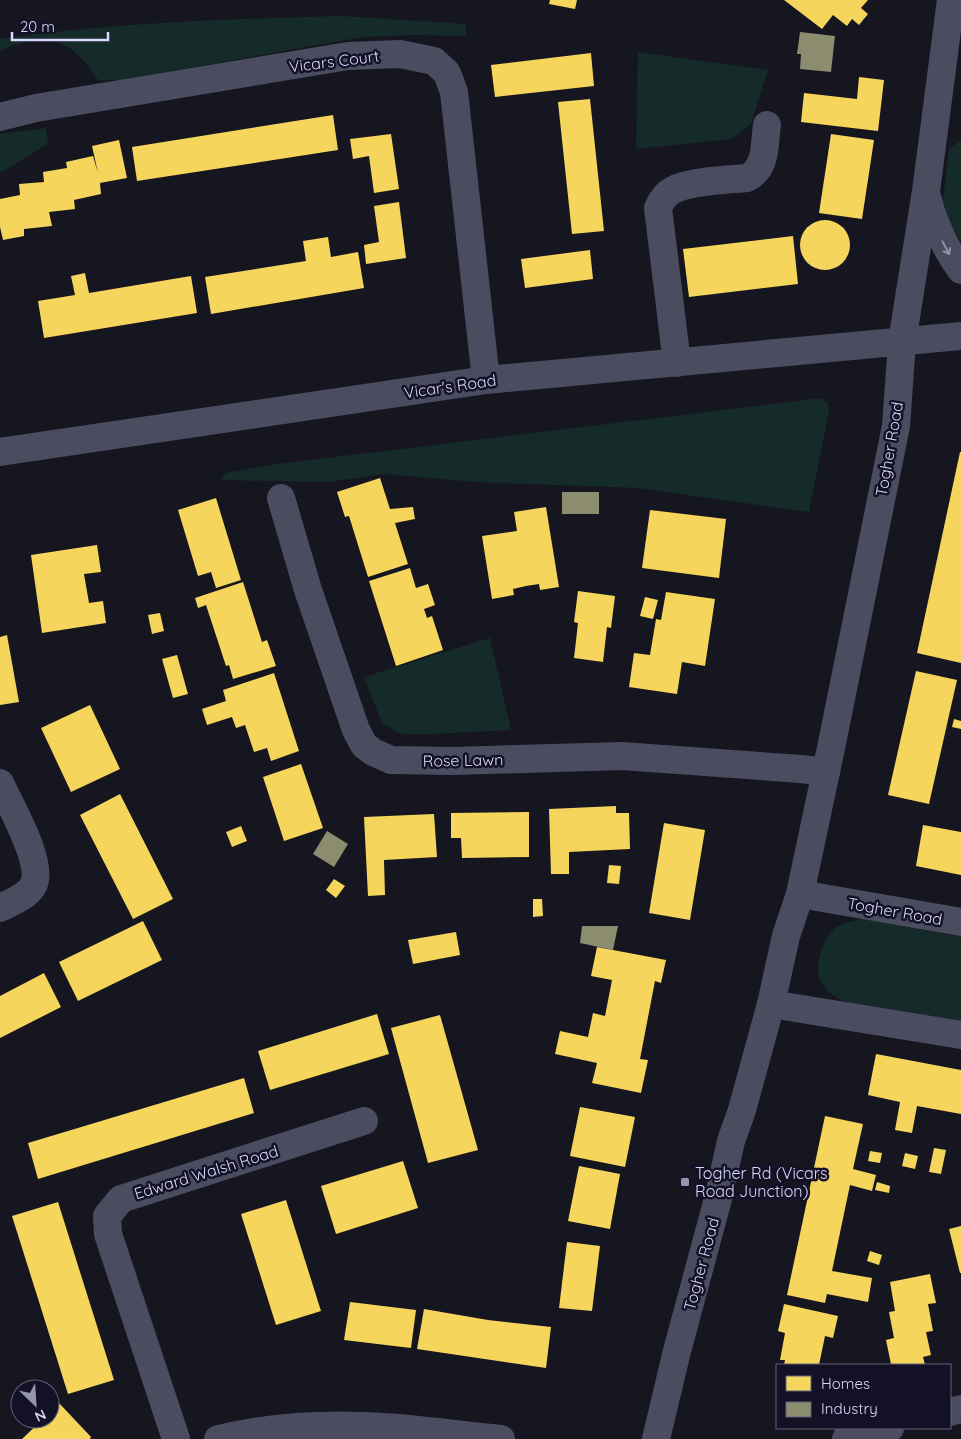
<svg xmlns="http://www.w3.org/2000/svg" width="961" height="1439" font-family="Quicksand,sans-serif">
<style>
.green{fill:#152b2a}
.homes{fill:#f6d55c}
.industry{fill:#8c8c6e}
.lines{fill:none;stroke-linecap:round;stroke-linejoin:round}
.minor{stroke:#4c4c60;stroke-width:28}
.oneway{stroke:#9292ae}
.poi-dot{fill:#9594af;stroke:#131125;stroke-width:2}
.labels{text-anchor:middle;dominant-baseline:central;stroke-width:5;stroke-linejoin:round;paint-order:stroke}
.street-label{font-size:16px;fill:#d9d8fc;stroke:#131125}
.poi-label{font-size:16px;fill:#d9d8fc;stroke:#131125;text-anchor:start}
</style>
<rect width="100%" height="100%" fill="#161620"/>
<g class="green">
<path d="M342,16l124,8v12l-50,-1 -53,2 -242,43h-23c-27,-42 -52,-51 -98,-29v-12c113,-16 227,-20 342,-23z"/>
<path d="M638,52l130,18 -17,54 -20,15 -95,10z"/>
<path d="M46,128l2,16 -48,29v-39z"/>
<path d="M961,140v101l-11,-16 -7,-24 6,-52z"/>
<path d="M821,398l7,6 1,8 -20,100 -171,-24 -162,-6 -92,-8 -55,8 -108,-2 5,-7 51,-9z"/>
<path d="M490,638l21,92 -98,5 -14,-2 -17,-10 -18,-46z"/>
<path d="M863,919l98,18v87l-108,-19c-13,-4 -27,-12 -33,-25 -6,-17 3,-42 17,-53 7,-5 17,-6 26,-8z"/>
</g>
<g class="homes">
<path d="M550,0h27l-2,9 -26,-5z"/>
<path d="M784,0h84l-7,8 7,6 -9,11 -7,-6 -5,7 -14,-11 -11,14z"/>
<path d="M591,53l3,33 -99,11 -4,-32z"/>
<path d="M859,77l25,3 -6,51 -77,-9 3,-29 53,6z"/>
<path d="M590,99l14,132 -32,3 -14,-132z"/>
<path d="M333,115l5,35 -201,31 -5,-34z"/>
<path d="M391,134l8,55 -25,4 -5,-37 -16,3 -3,-20z"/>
<path d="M831,134l43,6 -12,79 -43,-6z"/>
<path d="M119,140l8,38 -27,5 1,11 -27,6 1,9 -26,3 3,14 -28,3v7l-21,4 -3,-13v-28l20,-4 -1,-11 25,-2 -1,-10 24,-4 -1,-6 27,-6 5,17 -6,-27z"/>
<path d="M399,202l7,56 -40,6 -2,-19 15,-3 -5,-36z"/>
<circle cx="825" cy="245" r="25"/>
<path d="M793,236l5,48 -109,13 -6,-48z"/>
<path d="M328,237l3,20 27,-5 6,36 -153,26 -6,-37 101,-16 -3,-20z"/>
<path d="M590,250l3,29 -68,9 -4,-29z"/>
<path d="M85,273l4,20 102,-17 6,37 -153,25 -6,-37 37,-6 -4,-19z"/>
<path d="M960,452h1v211l-44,-10z"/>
<path d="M380,478l10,31 23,-2 2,12 -20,4 13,41 -40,13 -19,-61 -4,1 -8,-25z"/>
<path d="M216,498l25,82 -25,8 -5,-16 -13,4 -20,-66z"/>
<path d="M546,507l13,80 -19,3 -1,-6 -13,2 -13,3 1,6 -22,4 -10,-63 35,-5 -3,-19z"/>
<path d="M650,510l76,9 -7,59 -77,-10z"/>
<path d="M97,545l4,27 -17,2 5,29 14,-2 3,22 -64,10 -11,-78z"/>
<path d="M410,568l6,20 12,-4 7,21 -11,4 3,9 5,-2 11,34 -47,16 -27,-85z"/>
<path d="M243,582l19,60 5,-2 9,26 -43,13 -4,-14 -3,1 -20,-61 -8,3 -3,-10z"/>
<path d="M578,591l37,5 -4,32 -4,-1 -4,35 -29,-4 4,-35 -4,-1z"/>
<path d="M666,592l49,7 -10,67 -23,-4 -5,32 -48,-7 5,-34 16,2 6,-36 5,1z"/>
<path d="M645,597l13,3 -5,19 -13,-3z"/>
<path d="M160,613l4,18 -12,3 -4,-19z"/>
<path d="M7,635l12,67 -19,3v-68z"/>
<path d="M177,655l11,39 -15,4 -11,-39z"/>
<path d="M916,671l41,9 -28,124 -41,-9z"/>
<path d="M274,673l25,78 -28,10 -4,-13 -13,4 -9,-27 -9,3 -4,-11 -25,8 -5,-16 24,-8 -3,-11z"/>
<path d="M90,705l30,64 -49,23 -30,-64z"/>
<path d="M954,719l7,2v8l-9,-2z"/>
<path d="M301,764l22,64 -39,13 -21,-64z"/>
<path d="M120,794l53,105 -40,20 -53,-104z"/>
<path d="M616,806v7h13l1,36 -61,3v22h-18l-2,-65z"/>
<path d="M529,812v45l-67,1 -1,-20h-10v-25z"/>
<path d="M434,814l3,43 -53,3 1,35 -17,1 -4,-79z"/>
<path d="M664,823l41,7 -15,90 -41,-7z"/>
<path d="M923,825l38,7v43l-45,-9z"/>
<path d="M241,826l6,15 -15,6 -6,-15z"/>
<path d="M609,865l12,1 -2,18 -12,-1z"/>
<path d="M334,879l11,7 -9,12 -10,-8z"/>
<path d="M533,899h9l1,17 -10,1z"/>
<path d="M143,921l19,39 -84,41 -19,-39z"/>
<path d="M456,932l4,23 -47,9 -5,-24z"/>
<path d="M597,947l69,13 -5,23 -6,-2 -15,78 8,1 -7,33 -49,-10 5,-20 -42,-9 5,-23 28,6 5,-24 12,3 7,-36 -21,-4z"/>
<path d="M44,973l17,34 -61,31v-42z"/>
<path d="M377,1014l12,40 -119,36 -12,-39z"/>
<path d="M440,1015l38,135 -50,13 -37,-135z"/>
<path d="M876,1054l85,16v44l-44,-8 -5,27 -17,-3 5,-28 -32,-7z"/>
<path d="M244,1078l10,35 -216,66 -10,-36z"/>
<path d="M580,1107l55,10 -10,50 -55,-11z"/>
<path d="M825,1116l38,8 -10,45 23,6 -4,16 -22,-6 -18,86 40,7 -4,24 -41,-8 -2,9 -38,-8z"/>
<path d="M934,1148l12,2 -5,24 -12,-2z"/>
<path d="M870,1151l12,2 -2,10 -12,-2z"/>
<path d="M905,1153l13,3 -3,13 -13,-3z"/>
<path d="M403,1161l15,47 -82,26 -15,-48z"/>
<path d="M579,1166l41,8 -10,55 -42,-8z"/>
<path d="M877,1182l13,4 -1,7 -14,-3z"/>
<path d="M286,1200l35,111 -45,14 -35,-111z"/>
<path d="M58,1202l56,178 -46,14 -56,-178z"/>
<path d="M961,1226v47h-1l-11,-44z"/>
<path d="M567,1242l33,4 -8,65 -33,-3z"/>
<path d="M870,1251l12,4 -3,10 -12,-4z"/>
<path d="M930,1274l6,29 -8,1 5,27 -7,1 5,23 -8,2 2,8h-38l4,-1 -5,-24 8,-2 -5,-26 6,-1 -5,-29z"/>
<path d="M350,1302l66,8 -5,38 -67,-8z"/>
<path d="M784,1304l54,12 -5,22 -8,-2 -6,29h-35l1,-5h-5l5,-27 -7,-2z"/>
<path d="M424,1309l64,11 63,7 -5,41 -129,-19z"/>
<path d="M59,1403l32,34 -1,2h-68l21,-20h7v-7z"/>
</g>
<g class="industry">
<path d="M800,32l35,4 -4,36 -31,-3 1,-15h-4z"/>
<rect x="562" y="492" width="37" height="22"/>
<path d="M327,831l21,13 -14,23 -21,-13z"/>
<path d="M582,926h36l-5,24 -33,-7z"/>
</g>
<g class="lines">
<g class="minor">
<path d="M0,117l36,-9 312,-52 52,-2 34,7 13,12 7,19 32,288"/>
<path d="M927,197c7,27 17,50 34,73"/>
<path d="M677,363l-19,-155c3,-7 7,-14 15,-18 17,-9 53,-10 74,-12 20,-10 17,-33 20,-53"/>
<path d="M0,452l486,-72 475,-44"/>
<path d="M281,498l27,92 48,140 8,15 9,7 18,8 62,1 169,-5 179,13 25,3"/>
<path d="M0,783c10,22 43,78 34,101 -6,13 -23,18 -34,24"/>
<path d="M800,894l161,28"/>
<path d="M771,1004l190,31"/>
<path d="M950,1412l11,-3"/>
<path d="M176,1439l-68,-205 -1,-18 14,-17 243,-78"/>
<path d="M218,1439c59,-14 121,-16 181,-11 34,3 68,8 102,11"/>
<path d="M656,1439l21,-88 42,-156 12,-54 11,-31 29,-106 15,-68 14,-42 31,-146 65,-322 6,-84 24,-151 25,-191"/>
<path d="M846,1439l44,-11"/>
</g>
</g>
<defs><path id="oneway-shaft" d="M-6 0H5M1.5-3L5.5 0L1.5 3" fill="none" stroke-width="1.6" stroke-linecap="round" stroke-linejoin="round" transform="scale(1.25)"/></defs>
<use class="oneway" href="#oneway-shaft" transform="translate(946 248) rotate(62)"/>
<rect class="poi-dot" x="680" y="1177" width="10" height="10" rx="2.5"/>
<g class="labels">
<g class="street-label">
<text transform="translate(334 61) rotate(-7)">Vicars Court</text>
<text transform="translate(450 386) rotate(-8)">Vicar's Road</text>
<text transform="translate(889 449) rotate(-80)">Togher Road</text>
<text transform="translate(463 760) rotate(-1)">Rose Lawn</text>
<text transform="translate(895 911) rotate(10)">Togher Road</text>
<text transform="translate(206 1172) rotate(-17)">Edward Walsh Road</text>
<text transform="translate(701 1264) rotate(-75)">Togher Road</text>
</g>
<g class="poi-label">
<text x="695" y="1173">Togher Rd (Vicars<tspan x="695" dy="18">Road Junction)</tspan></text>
</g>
</g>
<rect x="776" y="1364" width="175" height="65" fill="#131125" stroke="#62617b"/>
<rect x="786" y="1376" width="25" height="15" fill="#f6d55c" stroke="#62617b"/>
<text x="821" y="1389" font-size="15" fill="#d9d8fc">Homes</text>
<rect x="786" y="1402" width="25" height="15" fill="#8c8c6e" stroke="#62617b"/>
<text x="821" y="1414" font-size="15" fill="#d9d8fc">Industry</text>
<g transform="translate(35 1404) rotate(155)"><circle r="24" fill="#131125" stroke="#62617b"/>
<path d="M0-4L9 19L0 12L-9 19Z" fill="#9594af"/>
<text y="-8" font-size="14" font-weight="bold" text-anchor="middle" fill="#d9d8fc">N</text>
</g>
<path d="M12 32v8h96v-8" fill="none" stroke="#d9d8fc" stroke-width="2.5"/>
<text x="20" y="32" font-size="15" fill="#d9d8fc" stroke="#131125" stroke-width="4" paint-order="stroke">20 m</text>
</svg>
